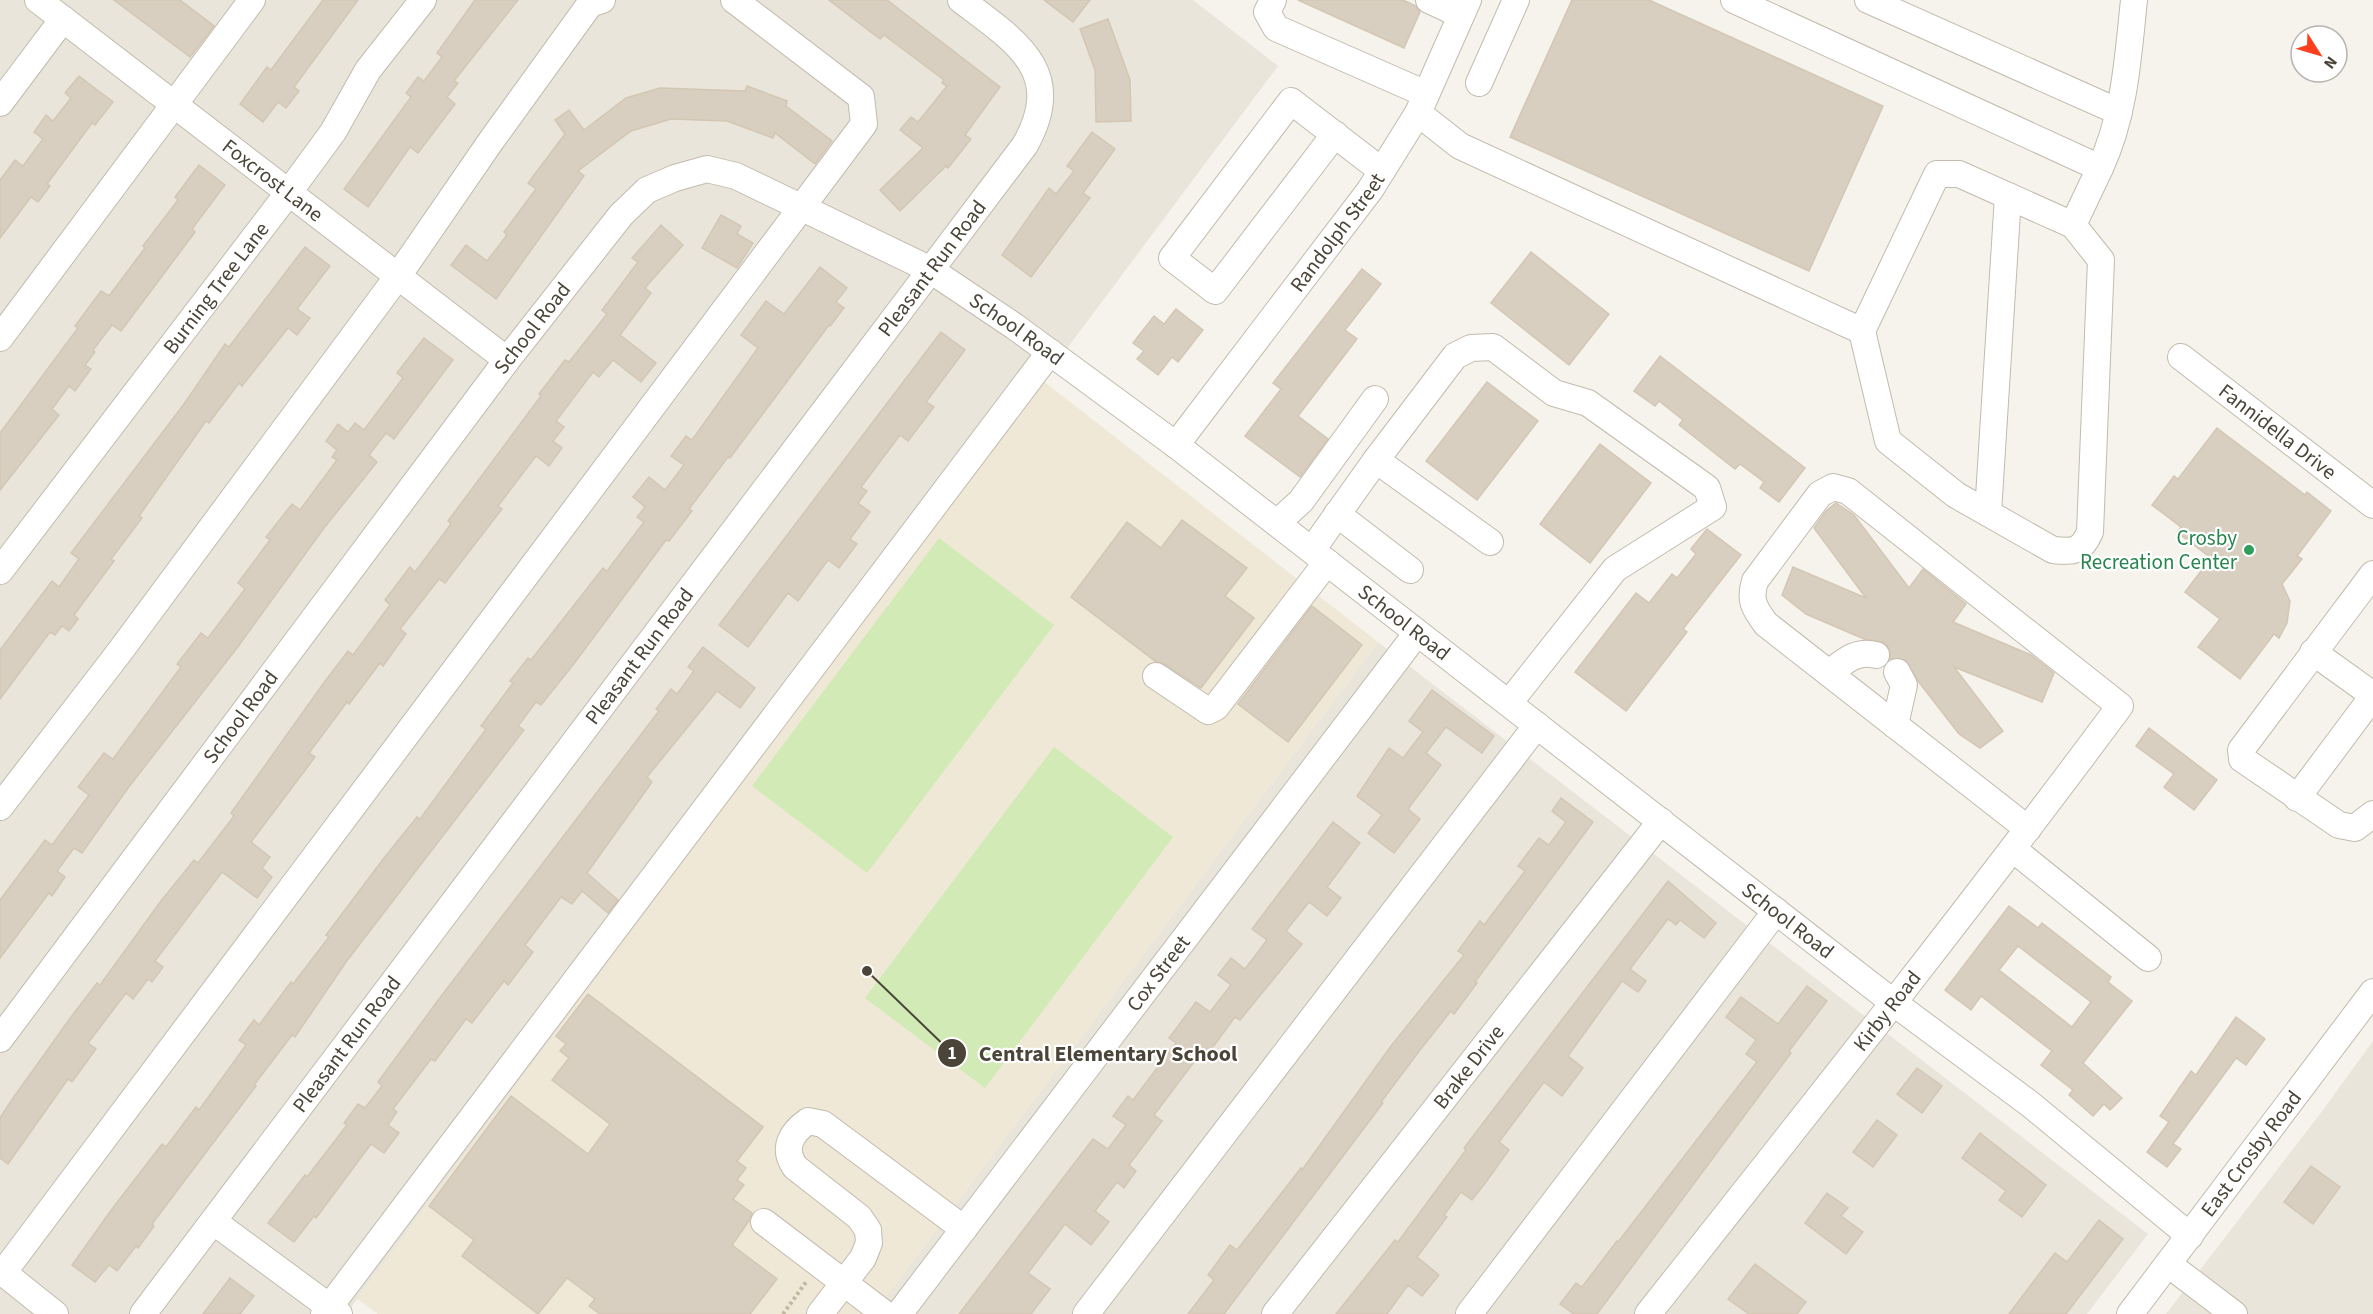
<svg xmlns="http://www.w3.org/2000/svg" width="2373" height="1314" font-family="'Source Sans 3',sans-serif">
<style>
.residential{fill:#eae5da}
.education{fill:#efe8d6}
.green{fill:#d2eab5}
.building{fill:#d8cfc1;stroke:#d3c7b4;stroke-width:1.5;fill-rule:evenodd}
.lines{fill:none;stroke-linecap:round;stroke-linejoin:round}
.minor-casing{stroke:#c2bbae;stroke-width:28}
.path{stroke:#c4b79f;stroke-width:4;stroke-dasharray:3 3;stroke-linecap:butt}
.minor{stroke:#fff;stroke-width:26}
.leisure-dot{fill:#2e9e5b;stroke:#fff;stroke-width:2}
.labels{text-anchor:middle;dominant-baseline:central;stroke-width:4.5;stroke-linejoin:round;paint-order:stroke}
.street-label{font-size:21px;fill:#4b4439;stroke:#fff}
.leisure-label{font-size:21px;fill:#27864d;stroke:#fff;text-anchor:end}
.leader{fill:none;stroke:#4b4439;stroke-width:2}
.callout-dot{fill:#4b4439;stroke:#fff;stroke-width:2}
.mark-label{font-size:18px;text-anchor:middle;font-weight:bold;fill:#fff}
.callout-label{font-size:22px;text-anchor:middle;font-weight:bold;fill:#4b4439;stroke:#fff;stroke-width:4.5;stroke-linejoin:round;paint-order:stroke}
</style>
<rect width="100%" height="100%" fill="#f6f3ec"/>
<g class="residential">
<path d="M0,0h1193l85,66 -932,1248h-346z"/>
<path d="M1378,642l770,592 -61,80h-1214z"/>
<path d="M2373,1041v273h-207l157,-204z"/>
</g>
<path class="education" d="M1042,380l336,262 -505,672h-495l-21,-15z"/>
<g class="green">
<path d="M939,538l115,87 -187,248 -115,-87z"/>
<path d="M1054,747l119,90 -188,251 -120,-90z"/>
</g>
<g class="building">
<path d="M114,0h66l34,26 -24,31z"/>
<path d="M323,0h35l-64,87 5,4 -13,17 -8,-6 -15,20 -23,-18 27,-37 4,3z"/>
<path d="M475,0h43l-64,81 4,2 -11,14 8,7 -37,49 -8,-6 -42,60 -24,-18 67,-92 -5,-4 12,-16 6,4 18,-24 -5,-4z"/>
<path d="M829,0h58l113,87 -35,48 6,4 -23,29 -2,-2 -46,45 -20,-21 43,-42 -23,-18 11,-13 7,5 29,-36 -5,-3 2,-3 -60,-45 -4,4z"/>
<path d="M1044,0h46l-17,22z"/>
<path d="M1298,0h105l13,6 4,6 -16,36z"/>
<path d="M1572,0h77l234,106 -74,165 -299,-134z"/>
<path d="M1108,19l22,61 1,41 -35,1 -1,-52 -15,-41z"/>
<path d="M79,76l34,26 -18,23 -3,-2 -45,61 3,2 -12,16 -7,-5 -31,41v-58l15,-20 8,6 20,-27 -9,-7 12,-17 7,6 18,-23 -6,-5z"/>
<path d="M747,86l40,15 -1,5 46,35 -17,23 -40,-31 -2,5 -46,-17 -56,-2 -40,12 -53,40 6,5 -88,123 -45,-34 15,-20 21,16 20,-26 -3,-3 32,-43 -8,-6 37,-49 -10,-14 14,-10 15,20 42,-32 34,-10 85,3z"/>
<path d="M1092,132l23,17 -32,44 7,5 -59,79 -29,-22 47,-67 7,6 18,-23 -7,-5z"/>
<path d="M199,165l26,20 -33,44 3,3 -74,99 -9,-6 -19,25 2,2 -10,13 6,4 -16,22 -6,-5 -17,23 7,6 -59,75v-57l78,-105 -3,-2 26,-35 8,5 36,-48 -2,-2 35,-46 -3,-3z"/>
<path d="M721,215l20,11 -4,8 16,9 -16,25 -35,-20z"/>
<path d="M661,225l22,20 -38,43 6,5 -31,42 36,28 -15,19 -28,-22 -14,17 -6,-5 -37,49 8,6 -11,14 9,7 -13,18 -13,-10 -38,50 4,3 -57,74 -6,-4 -39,50 6,5 -23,32 -3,-3 -31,41 -2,-2 -38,51 6,4 -64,85 19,15 -8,11 10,9 -15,21 -35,-26 -67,89 8,6 -11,15 -4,-3 -15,20 -7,-6 -38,50 8,6 -24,33 -4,-3 -60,85 -8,-6v-40l11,-17 60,-84 26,-34 3,2 61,-84 33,-41 4,3 36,-47 -3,-3 92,-129 25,-33 5,4 37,-50 -5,-5 25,-33 5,5 36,-48 -3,-3 93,-125 -2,-2 26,-34 4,2 38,-48 -5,-4 36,-48 -6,-4z"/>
<path d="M305,247l25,19 -33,43 13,9 -13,17 -9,-7 -46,58 -3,-3 -30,40 -3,-2 -67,95 3,2 -31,41 3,2 -40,54 4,4 -9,12 -7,-5 -7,9 -5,-3 -50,67v-49l52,-69 7,6 20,-28 -8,-6 113,-149 41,-60 4,3z"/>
<path d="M1531,252l78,62 -40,51 -78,-62z"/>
<path d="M820,267l27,21 -11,14 8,6 -14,18 -1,-1 -99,133 -2,-1 -39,52 3,2 -23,30 -3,-1 -93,125 -32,40 -5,-3 -18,24 6,4 -178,232 -51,75 -3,-2 -38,50 2,1 -104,138 2,2 -16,22 -2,-2 -19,25 -8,-6 -14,17 -23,-17 40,-56 50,-65 4,3 30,-40 3,3 47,-65 -7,-5 15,-20 5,5 32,-43 2,2 36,-47 -3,-2 58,-77 33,-41 3,2 66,-90 -5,-3 32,-43 -3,-2 18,-23 3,2 72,-92 4,3 37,-49 -7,-5 8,-10 -12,-10 16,-20 16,13 19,-25 -13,-9 15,-20 6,4 66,-92 -17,-13 25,-34 18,13z"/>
<path d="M1362,269l19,15 -36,46 12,9 -59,77 30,23 -28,38 -55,-41 36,-47 -8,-6z"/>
<path d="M1176,309l27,21 -25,32 -6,-5 -14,18 -21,-16 7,-8 -11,-8 21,-27 10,8z"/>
<path d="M941,332l24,18 -39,52 8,5 -26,34 -8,-6 -39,52 6,4 -9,12 12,9 -20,27 7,5 -18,24 -11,-8 -30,41 -10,-8 -40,54 -29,-22z"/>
<path d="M424,338l29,22 -59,79 -8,-6 -17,22 8,7 -53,66 -87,120 -109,140 -46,65 -8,-5 -17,23 8,6 -13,19 -3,-3 -49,65v-58l45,-60 7,5 37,-50 -11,-8 26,-34 9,6 68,-92 -4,-3 24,-31 7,5 37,-49 -7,-6 32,-43 -4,-3 26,-33 8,6 37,-50 -5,-3 5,-7 -11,-9 12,-17 10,8 7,-9 9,7 39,-52 -6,-5z"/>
<path d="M1660,356l145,112 -26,34 -19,-14 4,-6 -24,-18 -5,5 -56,-44 4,-5 -24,-19 -4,5 -21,-15z"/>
<path d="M1487,382l51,39 -61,79 -51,-39z"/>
<path d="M2217,428l88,67 2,-3 24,19 -34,45 5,3 -20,25 8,17 -3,22 -8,15 -5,-4 -34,45 -42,-32 22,-28 -35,-27 26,-34 -34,-26 4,-5 -29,-22 22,-29 4,3z"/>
<path d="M1600,444l51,39 -61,80 -50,-39z"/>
<path d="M1836,503l18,12 55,73 14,-19 43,35 -13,18 78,33 23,18 -12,29 -88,-35 49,64 -23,17 -21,-14 -41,-53 -13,-21 -15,-1v-9l-5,-7 -21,-4 -58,-25 -24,-19 11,-28 73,31 -52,-70 12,-17z"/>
<path d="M1182,520l65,48 -22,28 29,22 -53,70 -37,-24 -9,-3 -84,-64 56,-75 34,26z"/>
<path d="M1707,529l34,26 -58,74 4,3 -61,79 -51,-39 61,-79 13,10 23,-29 5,4 19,-24 -5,-5z"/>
<path d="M1312,606l50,39 -74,97 -50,-38z"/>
<path d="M703,647l52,41 -15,20 -23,-17 -70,86 5,5 -65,91 31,27 -10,13 -26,-22 -10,13 -11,-7 -36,48 8,7 -25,33 -4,-4 -32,42 -6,-4 -31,42 -4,-2 -38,50 4,3 -9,13 11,8 -15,20 -13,-9 -55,74 -2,-2 -20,26 -26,-19 37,-48 2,2 40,-52 -3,-2 14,-19 7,4 17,-22 -4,-4 61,-83 220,-288 -3,-2 15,-20 6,5 17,-23 -6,-4z"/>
<path d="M1432,690l62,46 -12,17 -36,-26 -20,26 15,12 -33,44 12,10 -26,34 -26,-20 14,-18 -25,-19 32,-48 14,10 20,-26 -14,-11z"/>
<path d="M2149,728l68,52 -23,30 -30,-23 10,-13 -38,-28z"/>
<path d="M1561,798l32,24 -118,160 2,1 -23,31 -3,-3 -31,39 -39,52 2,1 -159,211h-36l26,-34 -6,-5 22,-30 7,5 64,-82 1,2 89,-124 73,-91 -6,-4 22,-30 4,4 41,-54 -7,-5 21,-28 10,7 17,-23 -14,-11z"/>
<path d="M1333,822l27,21 -33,44 14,11 -14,18 -18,-14 -23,29 16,13 -62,76 -5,-3 -33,45 -5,-4 -43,57 8,6 -33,44 7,6 -12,17 -7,-6 -22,29 14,11 -18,23 -26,-21 -37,49 22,16 -19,25h-72l134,-175 15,10 18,-24 -13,-9 15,-20 5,4 43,-57 -7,-5 27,-36 14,10 21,-27 -13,-10 13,-17 14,11 22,-29 -15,-11z"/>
<path d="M1668,881l48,42 -12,15 -24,-18 -4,5 -8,-6 -38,50 16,12 -8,11 -16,-11 -54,75 15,12 -21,28 -18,-14 -45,60 10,8 -23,32 -14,18 -11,-8 -17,23 3,2 -30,40 22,18 -17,21 -14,-11 -21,29h-51l59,-74 3,2 68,-92 -2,-2z"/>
<path d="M2009,906l29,22 4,-5 69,54 -3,5 24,19 -49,62 39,35 -12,12 -6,-6 -11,12 -24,-21 4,-5 -32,-25 11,-14 -71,-55 -10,14 -26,-20zM2018,946l73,56 -19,25 -73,-57z"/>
<path d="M1807,986l20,15 -38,50 2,2 -194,261h-23l-14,-10 16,-21 6,4 35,-46 1,1 139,-180 -11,-8 10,-14 -30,-23 15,-20 37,27z"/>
<path d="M588,994l175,133 -26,34 9,7 -9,12 7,5 -11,14 19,14 -3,8 -17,24 45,34 -27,35h-150l-11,-8 6,-7 -28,-21 -29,36 -76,-58 12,-16 -45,-34 82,-110 77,58 22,-30 -58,-44 17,-22 -9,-7 6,-7 -10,-8z"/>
<path d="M2236,1017l29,22 -19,26 -10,-7 -63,86 8,5 -14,18 -20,-15 22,-30 -9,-6 31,-45 5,4z"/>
<path d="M1917,1068l25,18 -20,27 -25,-19z"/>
<path d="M1877,1120l20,15 -24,32 -20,-15z"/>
<path d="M1980,1133l66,52 -24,32 -23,-17 7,-9 -44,-33z"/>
<path d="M2311,1166l29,21 -27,37 -29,-22z"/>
<path d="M1827,1193l21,15 -7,8 22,16 -17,22 -41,-31z"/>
<path d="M2099,1220l24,19 -57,75h-57l46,-61 12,9z"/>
<path d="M1755,1264l51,38 -9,12h-48l-21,-15z"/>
<path d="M230,1278l24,18 -14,18h-37z"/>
</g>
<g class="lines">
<g class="minor-casing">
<g id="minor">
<path id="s1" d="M38,0l469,360"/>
<path d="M1273,0l-6,12 9,16 150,66"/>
<path d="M1429,0l32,15"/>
<path d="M1734,0l366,168c25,-53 28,-111 34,-168"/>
<path d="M1868,0l251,112"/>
<path d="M1479,83l37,-83"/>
<path d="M0,103l63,-84"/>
<path d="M1418,113l42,33 402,185"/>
<path d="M1335,134l-120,157 -43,-33 119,-157 91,70"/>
<path d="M2073,225l28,35 -11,272c-9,20 -16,20 -37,18l-97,-55 -68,-54 -26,-110 75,-157h22l114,51 27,-57"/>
<path d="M0,338l252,-338"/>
<path id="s2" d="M2181,357l192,148"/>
<path id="s3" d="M1176,445l194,-255 48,-77 50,-113"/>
<path d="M1376,460l114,82"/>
<path d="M1988,513l20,-317"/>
<path d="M1337,514l73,56"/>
<path d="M1277,523l24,-22 74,-102"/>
<path d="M1312,550l64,-90 79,-104 16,-8 22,-1 61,46 34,10 119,85 6,19 -98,62 -106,134"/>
<path id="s4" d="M0,571l289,-379 44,-60 35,-62 55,-70"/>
<path d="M2373,574l-132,176 1,9 97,66 16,3 18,-14"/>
<path d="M2313,652l60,43"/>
<path d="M1829,673c16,-12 27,-23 47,-18"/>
<path d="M1156,676l52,35 8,-4 111,-145"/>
<path d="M1895,725l9,-40 -7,-13"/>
<path d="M2297,798l76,-102"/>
<path d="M0,807l118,-153 280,-378 93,-135 99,-137 12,-4"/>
<path d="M2013,849l135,109"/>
<path id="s5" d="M0,1039l507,-679 114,-145 26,-25 28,-12 32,-9 29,7 193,93 85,57 162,119 718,558 136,101 160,132"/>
<path d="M214,1222l125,92"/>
<path d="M764,1222l121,92"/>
<path d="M2168,1264l66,50"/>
<path d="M0,1270l55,44"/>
<path d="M3,1273l861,-1149 -3,-27 -127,-97"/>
<path id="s6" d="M143,1314l882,-1169c42,-74 -10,-104 -64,-145"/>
<path d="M324,1314l726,-962"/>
<path d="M820,1314l43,-56 6,-15 -1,-13 -9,-13 -64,-50c-13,-19 -4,-34 13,-46l15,3 141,105"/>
<path id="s7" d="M899,1314l518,-681"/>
<path d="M1086,1314l451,-589"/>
<path id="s8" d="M1275,1314l386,-493"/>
<path d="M1469,1314l307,-403"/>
<path id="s9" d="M1648,1314c159,-201 319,-402 472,-608l-272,-215 -15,-4 -13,7 -65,87c-6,19 -1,27 11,43l262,205"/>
<path id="s10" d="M2130,1314l243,-322"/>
</g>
</g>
<path class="path" d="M783,1314l23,-32"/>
<use href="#minor" class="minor"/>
</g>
<circle class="leisure-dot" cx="2249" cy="550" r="6"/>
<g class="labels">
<g class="street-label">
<text stroke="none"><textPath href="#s1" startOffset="296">Foxcrost Lane</textPath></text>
<text stroke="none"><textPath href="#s3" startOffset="267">Randolph Street</textPath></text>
<text stroke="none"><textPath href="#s6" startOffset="1310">Pleasant Run Road</textPath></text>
<text stroke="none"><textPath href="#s4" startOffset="356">Burning Tree Lane</textPath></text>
<text stroke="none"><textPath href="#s5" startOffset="888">School Road</textPath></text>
<text stroke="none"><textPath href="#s5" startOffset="1482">School Road</textPath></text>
<text stroke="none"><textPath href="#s2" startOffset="122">Fannidella Drive</textPath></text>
<text stroke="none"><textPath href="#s5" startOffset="1968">School Road</textPath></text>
<text stroke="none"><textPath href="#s6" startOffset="824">Pleasant Run Road</textPath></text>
<text stroke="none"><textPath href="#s5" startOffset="402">School Road</textPath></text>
<text stroke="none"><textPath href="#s5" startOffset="2454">School Road</textPath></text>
<text stroke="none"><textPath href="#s7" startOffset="428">Cox Street</textPath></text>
<text stroke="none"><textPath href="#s9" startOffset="386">Kirby Road</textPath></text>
<text stroke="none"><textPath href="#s6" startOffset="338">Pleasant Run Road</textPath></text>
<text stroke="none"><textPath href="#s8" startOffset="314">Brake Drive</textPath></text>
<text stroke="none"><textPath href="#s10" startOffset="201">East Crosby Road</textPath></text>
</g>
<g class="leisure-label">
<text x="2237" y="538">Crosby<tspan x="2237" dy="24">Recreation Center</tspan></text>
</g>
</g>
<path class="leader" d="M867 971L952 1053"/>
<g class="callout-dot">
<circle cx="867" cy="971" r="6"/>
<circle cx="952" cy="1053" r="15"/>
</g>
<g class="mark-label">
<text x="952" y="1059">1</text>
</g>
<g class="callout-label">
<text x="1108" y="1061">Central Elementary School</text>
</g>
<g transform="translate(2319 54) rotate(127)"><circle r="28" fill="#ffffff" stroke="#b7b4b0" stroke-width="1.5"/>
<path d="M0-4.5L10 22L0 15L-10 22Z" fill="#fc3f1d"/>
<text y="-9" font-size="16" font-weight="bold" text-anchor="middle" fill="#4b4439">N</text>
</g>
</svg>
